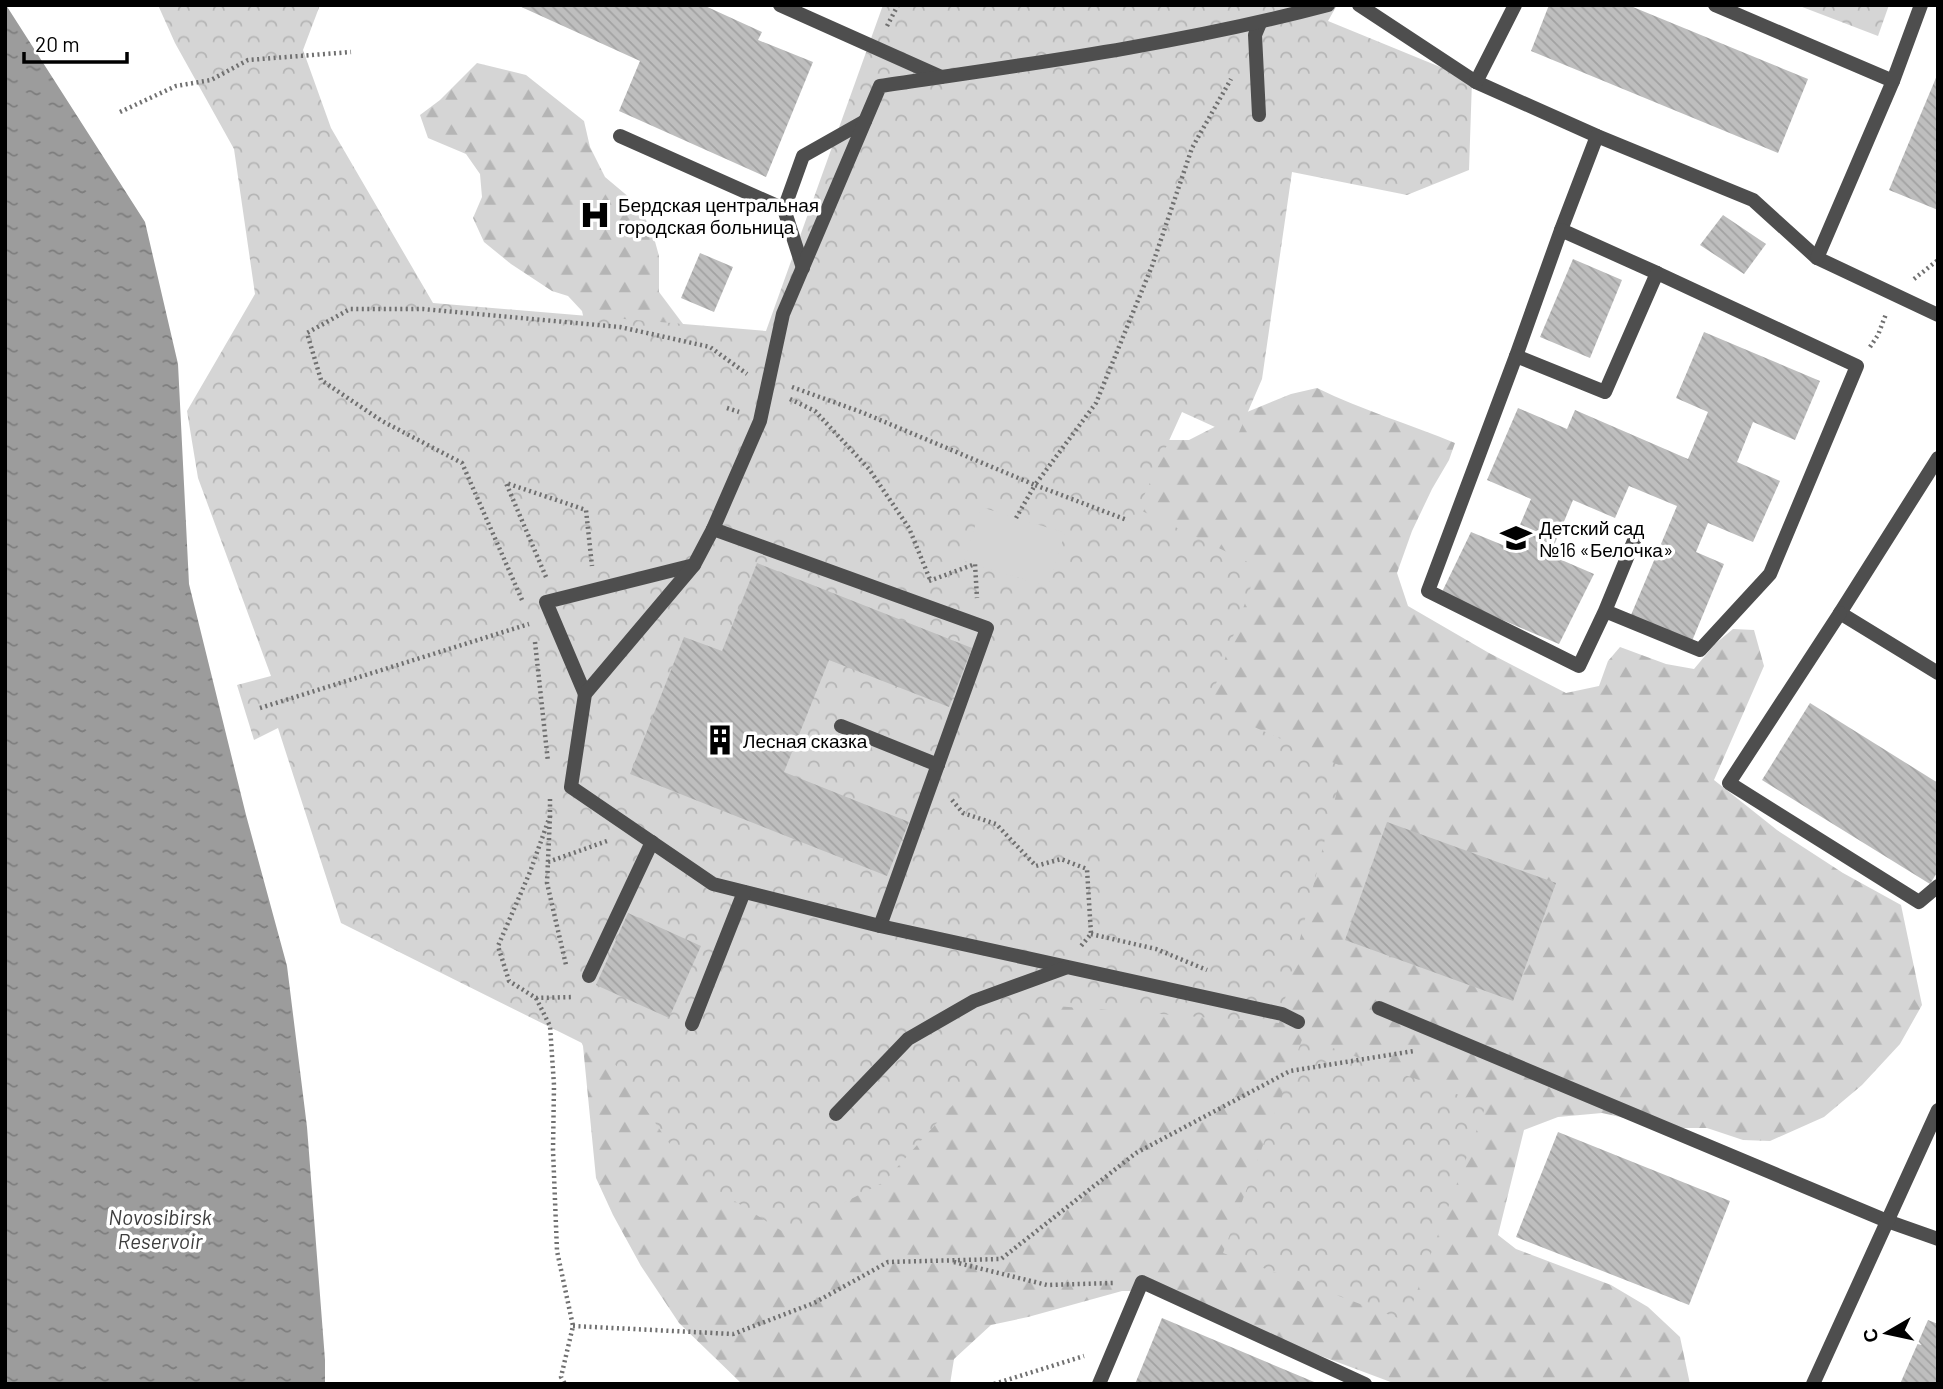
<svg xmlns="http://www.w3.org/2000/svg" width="1943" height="1389" font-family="Barlow,sans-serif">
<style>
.forest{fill:url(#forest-firs)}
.park{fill:url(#park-crowns)}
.garden{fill:#d5d5d5}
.water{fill:url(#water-ripples)}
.building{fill:url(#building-back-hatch)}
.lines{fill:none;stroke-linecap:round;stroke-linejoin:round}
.path{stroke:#707070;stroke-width:4.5;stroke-dasharray:2 3.5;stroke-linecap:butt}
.lane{stroke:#4e4e4e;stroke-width:14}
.labels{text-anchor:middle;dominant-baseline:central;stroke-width:7;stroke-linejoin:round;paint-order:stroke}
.poi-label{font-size:19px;fill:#000;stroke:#fff;text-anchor:start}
.water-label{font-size:21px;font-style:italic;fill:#3d3d3d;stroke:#fff}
</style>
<defs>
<pattern id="forest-firs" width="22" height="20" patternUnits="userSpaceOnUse" patternTransform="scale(1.75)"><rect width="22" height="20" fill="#d5d5d5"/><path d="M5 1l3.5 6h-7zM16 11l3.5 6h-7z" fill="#b5b5b5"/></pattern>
<pattern id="park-crowns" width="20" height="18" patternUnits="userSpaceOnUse" patternTransform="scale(1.75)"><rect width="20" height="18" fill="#d5d5d5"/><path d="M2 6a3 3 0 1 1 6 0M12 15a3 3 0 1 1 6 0" fill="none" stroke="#b5b5b5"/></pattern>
<pattern id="water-ripples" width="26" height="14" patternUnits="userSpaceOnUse" patternTransform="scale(1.75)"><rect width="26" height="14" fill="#9c9c9c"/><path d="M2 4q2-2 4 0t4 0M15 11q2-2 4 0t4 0" fill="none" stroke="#7d7d7d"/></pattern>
<pattern id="building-back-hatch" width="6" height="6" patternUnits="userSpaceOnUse" patternTransform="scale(1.75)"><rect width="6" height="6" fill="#bebebe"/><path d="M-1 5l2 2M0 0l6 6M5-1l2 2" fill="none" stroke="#a2a2a2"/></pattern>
</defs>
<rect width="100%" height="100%" fill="#fff"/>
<g class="forest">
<path d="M477,63l49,12 58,46 6,26 15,30 25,21 21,29 8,29v36l24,32 24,39 -119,-26 -6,-26 -14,-15 -16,-5 -41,-27 -27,-22 -11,-24 9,-21 -2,-23 -14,-20 -38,-16 -8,-23 20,-15z"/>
<path d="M1317,388c45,22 92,36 138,55l-6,17 -17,29 -20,42 -15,42 11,33 81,47 77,40 33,-7 9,-25 12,-14 46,17 28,5 21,-25 18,-15 21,1 10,36 -50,114 63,50 66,43 58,32 21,100 -22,39 -38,41 -38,32 -54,24 -27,-1 -36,-12h-38l-67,-15 -44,4 -34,13 -26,105 18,14 95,36 37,22 32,30 10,47h-294l-107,-40 -111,-53h-56l-94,26 -37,8 -37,34 -4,25h-208l-63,-61 -38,-57 -28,-51 -17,-37 -13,-132 -18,-40 589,-566h35l41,-21 61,-25z"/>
</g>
<g class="park">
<path d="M158,5h162l-17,45 28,78 102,175 333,28 117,-326h454l-9,16 144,59 -3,90 -62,25 -115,-23 -30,207 -25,58 -55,-25 -44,97 120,58 -50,139 135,61 -64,256 -237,-18 -158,177 -99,51 -96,-61 -79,-115 -269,-134 -63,-195 -24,12 -17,-55 34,-9 -73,-198 -11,-67 68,-117 -21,-145 -59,-106z"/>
<path d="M1797,5h92l-11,31z"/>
<path d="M1303,1037l183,68 -80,216 -183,-68z"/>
</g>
<path class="garden" d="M981,507l84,26 -17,54 -84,-26z"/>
<path class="water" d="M6,5l139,217 33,142 11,220 57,231 41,151 20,161 18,233v24h-320z"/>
<g class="building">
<path d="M517,5h186l59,27 -4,8 55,22 -47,115 -147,-66 21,-50z"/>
<path d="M1549,5h79l180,74 -30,74 -247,-102z"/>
<path d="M1938,73v137l-49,-20z"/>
<path d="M1723,215l43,29 -22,30 -44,-29z"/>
<path d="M700,253l33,14 -19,45 -33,-14z"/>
<path d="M1573,259l49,21 -32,78 -50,-21z"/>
<path d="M1704,332l116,49 -25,59 -42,-18 -16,40 43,19 -27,61 -45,-19 -12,29 28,12 -32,77 -61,-26 46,-109 -48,-20 -14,32 -42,-18 -23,55 44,19 -35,70 -118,-50 30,-62 39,16 21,-49 -44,-19 31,-72 49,21 8,-19 113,49 20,-47 -32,-14z"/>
<path d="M757,563l215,85 -23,59 -120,-47 -45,112 125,50 -22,54 -257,-102 54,-137 38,14z"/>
<path d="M1810,703l128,80v88l-8,13 -168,-104z"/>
<path d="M1387,822l169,61 -43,118 -168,-61z"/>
<path d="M628,913l73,33 -32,72 -73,-33z"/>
<path d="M1558,1132l172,69 -41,104 -173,-68z"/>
<path d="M1162,1318l157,66h-184z"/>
<path d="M1928,1320l10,4v60h-38z"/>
</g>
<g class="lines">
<g class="path">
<path d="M887,26l11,-21"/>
<path d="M120,112l56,-26 35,-6 37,-20 103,-8"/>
<path d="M1914,279l24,-19"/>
<path d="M1870,347l8,-12 8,-21"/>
<path d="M792,387l69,25 174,73 61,-82 56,-137 40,-118 39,-69"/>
<path d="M790,399l25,12 54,58 40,59 22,54"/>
<path d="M727,408l12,4"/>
<path d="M1016,518l19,-33 92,35"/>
<path d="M546,577l-40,-94 80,27 6,56"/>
<path d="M929,581l46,-17 2,34"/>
<path d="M522,600l-60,-137 -80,-42 -61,-41 -14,-47 43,-24h73l197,18 90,20 37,27"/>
<path d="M535,642l13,120"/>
<path d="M260,708l269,-84"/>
<path d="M550,799v17l-20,56 -32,74 11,35 27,17 38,-1"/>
<path d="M952,800l11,13 33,11 40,42 25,-7 26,10 4,65 -10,12"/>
<path d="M550,816l-3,67 19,82"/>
<path d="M548,862l59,-21"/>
<path d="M1091,934l65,15 51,21"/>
<path d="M536,998l14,28 4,59 -1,65 4,101 16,75 -12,51 4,7"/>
<path d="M954,1262l93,23 67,-2"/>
<path d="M573,1326l160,8 81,-31 74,-41 113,-3 135,-106 154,-82 124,-20"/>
<path d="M994,1384l90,-28"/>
</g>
<g class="lane">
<path d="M780,5l161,72"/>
<path d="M1359,5l117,77 121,54 156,64 64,58 121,57"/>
<path d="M1715,5l178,76 -76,177"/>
<path d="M1893,81l28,-76"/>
<path d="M1476,82l39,-77"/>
<path d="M1259,115l-4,-80 5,-12"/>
<path d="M620,136l164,73"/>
<path d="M1561,230l36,-94"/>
<path d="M803,268l-19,-59 19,-53 62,-35"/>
<path d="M1516,356l45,-126 96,43"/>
<path d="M1938,458l-98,155 98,60"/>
<path d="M713,529l274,99 -107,298"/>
<path d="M1605,611l-26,55 -151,-75 88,-235 89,36 52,-119 200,93 -87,208 -70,76 -95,-39 33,-80"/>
<path d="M1840,613l-111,170 190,119 19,-16"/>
<path d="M585,694l-39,-92 148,-37"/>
<path d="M841,726l97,39"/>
<path d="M589,976l63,-134"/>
<path d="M1379,1008l508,213 51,18"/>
<path d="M1298,1022l-16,-8 -402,-88 -167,-42 -142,-97 14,-93 109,-129 19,-36 47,-108 23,-107 97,-228c150,-22 301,-42 448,-81"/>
<path d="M692,1024l52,-132"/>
<path d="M836,1114l72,-75 66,-38 91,-33"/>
<path d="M1099,1384l43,-102 223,102"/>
<path d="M1813,1384l125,-274"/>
</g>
</g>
<defs>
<g id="hospital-bare" transform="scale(2.415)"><path d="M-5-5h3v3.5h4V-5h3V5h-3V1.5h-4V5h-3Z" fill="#000" stroke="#fff" stroke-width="2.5" paint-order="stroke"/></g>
<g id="school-bare" transform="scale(2.415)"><path d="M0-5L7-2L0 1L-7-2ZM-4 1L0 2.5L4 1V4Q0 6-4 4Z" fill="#000" stroke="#fff" stroke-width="2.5" paint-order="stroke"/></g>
<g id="building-bare" transform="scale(2.415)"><path d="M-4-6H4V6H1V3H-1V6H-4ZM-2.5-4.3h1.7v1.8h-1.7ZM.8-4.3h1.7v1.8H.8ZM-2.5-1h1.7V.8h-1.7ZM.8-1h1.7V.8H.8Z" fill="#000" stroke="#fff" stroke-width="2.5" paint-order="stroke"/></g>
</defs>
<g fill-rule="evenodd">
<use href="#hospital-bare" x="595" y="215"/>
<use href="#school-bare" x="1516" y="538"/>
<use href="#building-bare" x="720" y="740"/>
</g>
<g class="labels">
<g class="poi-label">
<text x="618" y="204">Бердская центральная<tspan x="618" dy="22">городская больница</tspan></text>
<text x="1539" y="527">Детский сад<tspan x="1539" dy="22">№16 «Белочка»</tspan></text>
<text x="743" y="740">Лесная сказка</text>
</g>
<g class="water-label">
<text x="160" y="1216">Novosibirsk<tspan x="160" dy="24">Reservoir</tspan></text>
</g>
</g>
<rect width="1943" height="1389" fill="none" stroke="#000000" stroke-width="14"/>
<g transform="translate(1887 1333) rotate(261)" stroke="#ffffff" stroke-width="5" paint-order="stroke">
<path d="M0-5L12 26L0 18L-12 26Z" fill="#000000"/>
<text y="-10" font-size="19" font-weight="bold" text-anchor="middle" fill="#000000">С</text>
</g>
<path d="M24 52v10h103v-10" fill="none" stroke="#000000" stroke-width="3.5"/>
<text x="35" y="52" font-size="21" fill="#000000" stroke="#ffffff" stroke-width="5" paint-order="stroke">20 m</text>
</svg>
